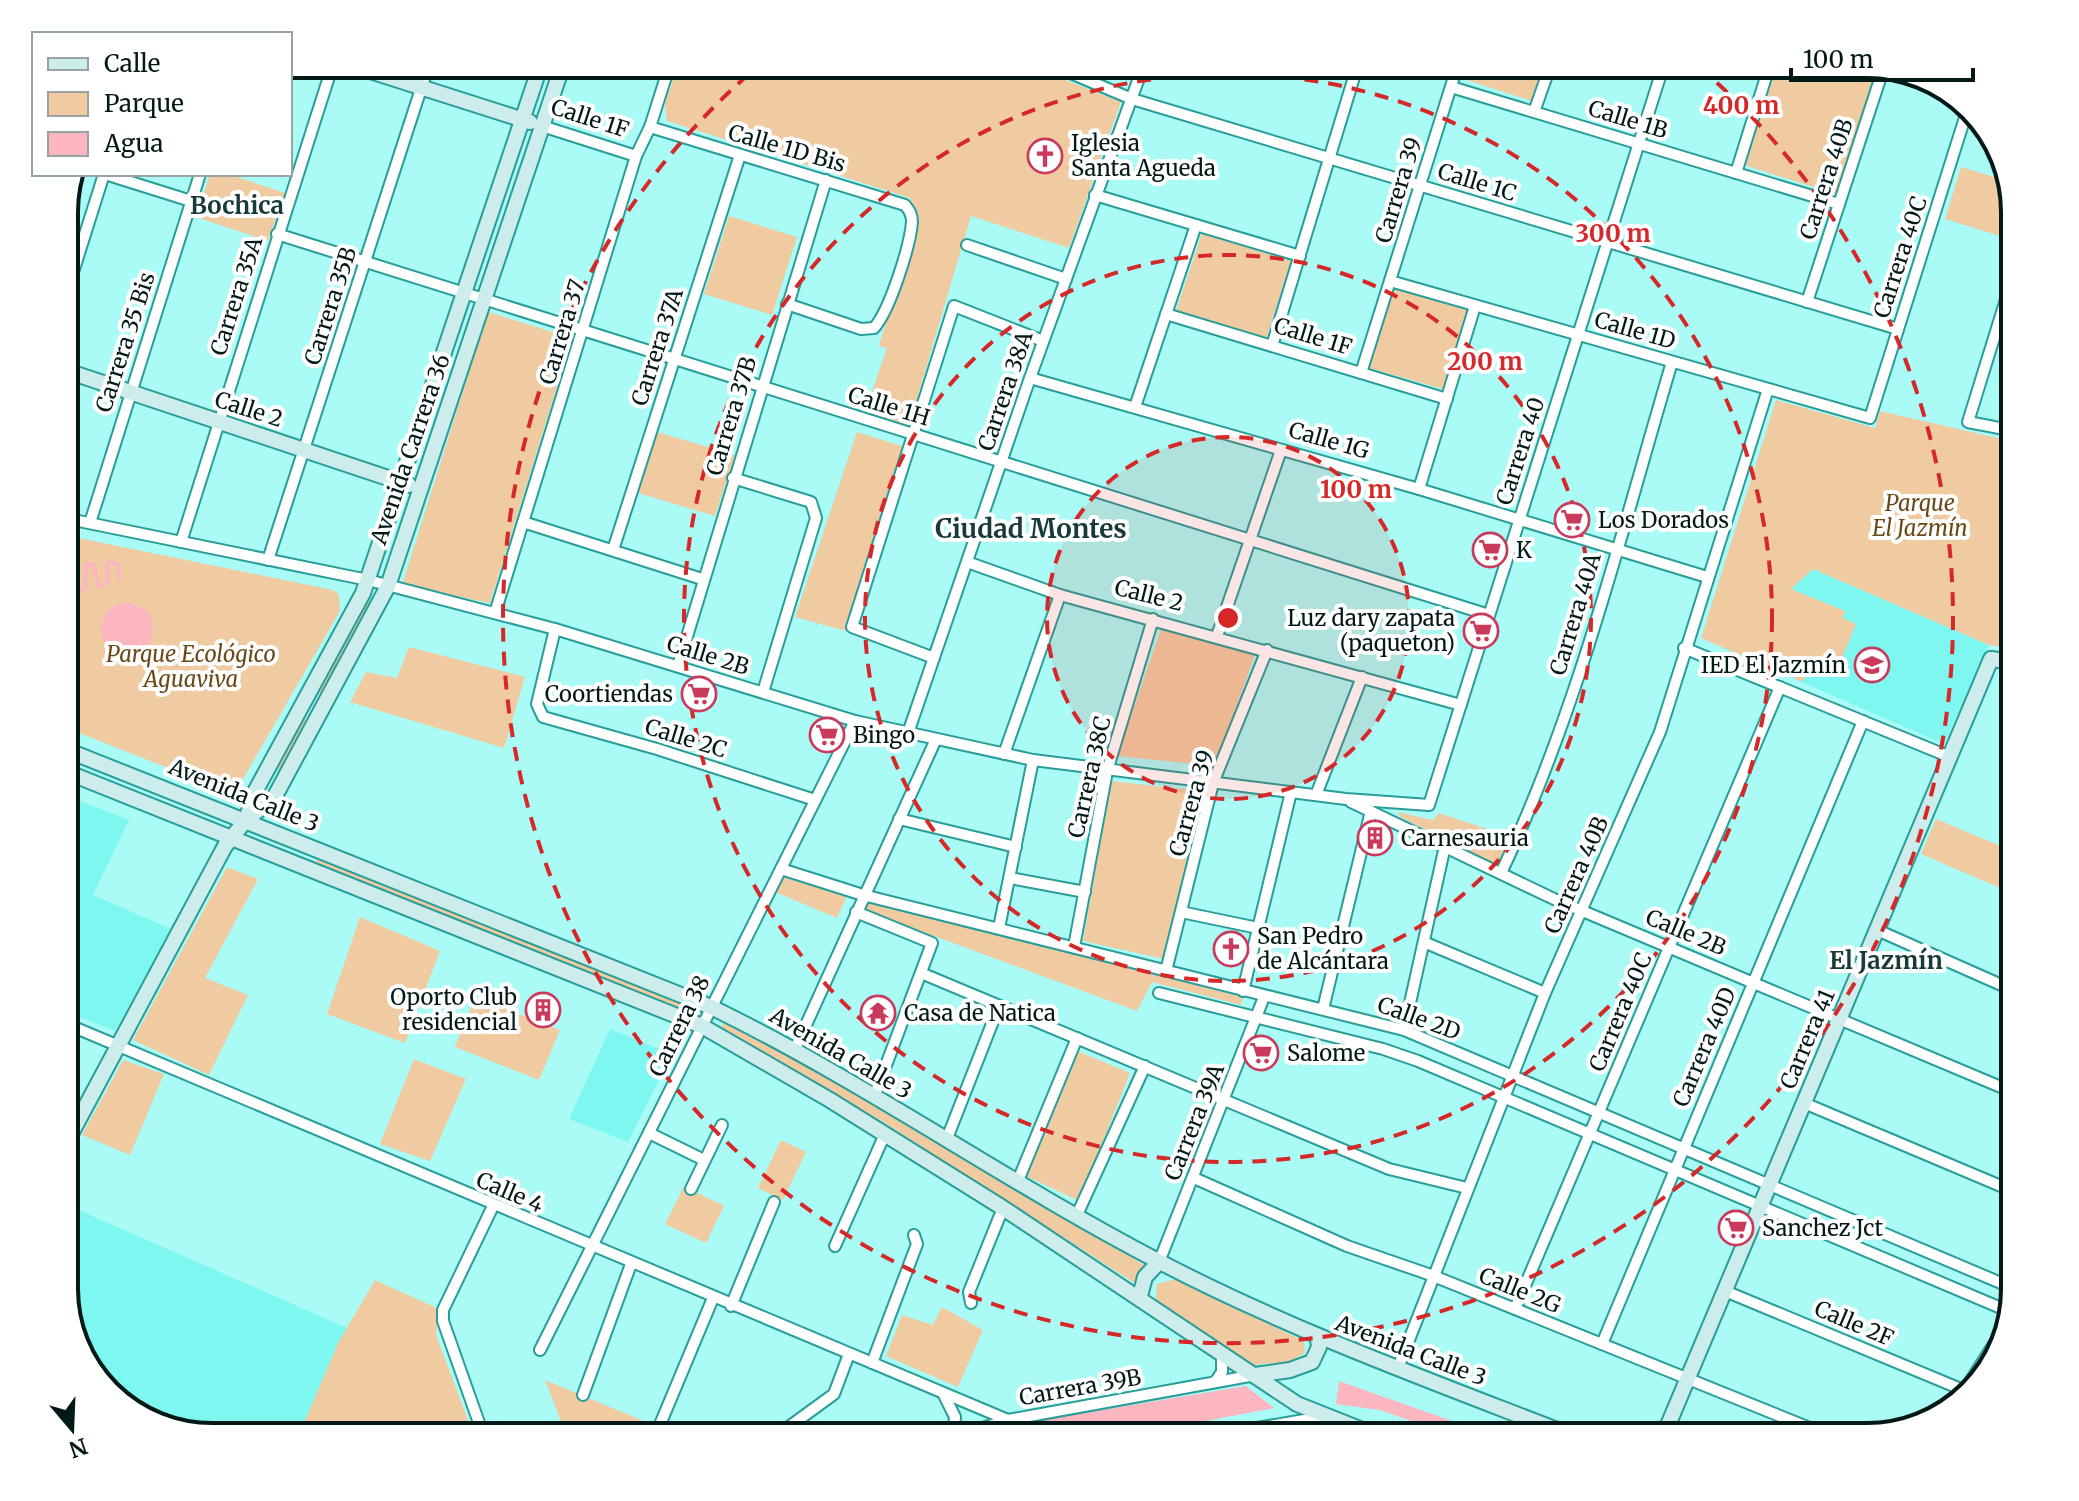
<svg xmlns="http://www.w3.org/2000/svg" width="2079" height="1501" font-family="Merriweather,serif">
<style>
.built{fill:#7ff7f1}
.green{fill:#f0cba1}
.water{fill:#fbb6bf}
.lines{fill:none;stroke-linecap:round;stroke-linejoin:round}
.stream{stroke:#fbb6bf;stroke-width:4}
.street-casing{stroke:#299d98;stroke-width:14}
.secondary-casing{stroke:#299d98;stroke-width:18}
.street{stroke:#fff;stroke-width:10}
.secondary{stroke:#ccedeb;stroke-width:14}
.ring{fill:none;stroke:#d62828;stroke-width:4;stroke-dasharray:14 10}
.labels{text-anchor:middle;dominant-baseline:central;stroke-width:8;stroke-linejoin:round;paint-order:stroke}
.street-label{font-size:22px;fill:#031918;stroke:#fff}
.poi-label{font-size:22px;fill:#031918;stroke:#fff;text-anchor:start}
.park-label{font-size:22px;font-style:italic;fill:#6b4818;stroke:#fff}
.neighbourhood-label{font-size:24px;font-weight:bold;fill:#183a38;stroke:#fff}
.quarter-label{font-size:26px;font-weight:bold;fill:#183a38;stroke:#fff}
.rim{fill:none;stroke:#031918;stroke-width:4}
.centre{fill:#d62828;stroke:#fff;stroke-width:4}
.ring-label{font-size:24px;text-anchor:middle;font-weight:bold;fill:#d62828;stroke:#fff;stroke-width:8;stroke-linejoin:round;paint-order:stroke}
</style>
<rect width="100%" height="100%" fill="#aafbf6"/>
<g class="built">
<path d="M1813,569l176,76 -45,99 -221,-96z"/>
<path d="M64,795l65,25 -36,75 78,34 -56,102 -51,-20z"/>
<path d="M610,1029l62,25 -44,88 -59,-23z"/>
<path d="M74,1208l273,120 -49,109h-86l-90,-30 -38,-45 -20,-64v-69z"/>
</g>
<g class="green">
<path d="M678,64h347l96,38 -52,146 -98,-32 -61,206 -10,6 -37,-10 24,-70 -8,-2 38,-127 -7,-21 -243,-77 -2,-17z"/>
<path d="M1461,64h86l-12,38 -78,-25z"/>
<path d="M1778,64h89l10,3 -39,128 -94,-30z"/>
<path d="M1961,167l47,14 7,31 -2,28 -68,-21z"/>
<path d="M210,174h18l57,19 -17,48 -72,-24z"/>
<path d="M729,216l68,21 -25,78 -68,-21z"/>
<path d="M1202,233l89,28 -25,78 -90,-28z"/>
<path d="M1394,288l73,22 -24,79 -74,-21z"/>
<path d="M488,312l84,26 -82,265 -88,-18z"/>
<path d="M1776,400l99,28 5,-17 135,31v207l-26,-4 -176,-76 -22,20 54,22 -2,7 13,6 -21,51 -24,-10 -8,17 -102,-44z"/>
<path d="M654,431l81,24 -20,61 -80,-24z"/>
<path d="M857,432l48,15 -59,184 -51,-14z"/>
<path d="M64,535l269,55 6,5 1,16 -97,168 -15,7h-14l-150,-59z"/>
<path d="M365,600l7,4 -48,92 -8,-4z"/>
<path d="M1162,627l94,24 -41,115 -98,-10z"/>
<path d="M409,647l116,30 -21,71 -154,-46 16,-30 31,6z"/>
<path d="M303,718l5,3 -27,50 -6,-3z"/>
<path d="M1111,781l91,10 -38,168 -81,-18z"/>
<path d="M1398,812l35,8 6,-7 72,24 -12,29 -99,-49z"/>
<path d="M1936,819l79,33 -15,36 -79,-34z"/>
<path d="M318,856l363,146 -3,7 -362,-147z"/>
<path d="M227,867l31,12 -53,99 43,17 -39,80 -76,-35z"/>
<path d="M783,876l65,17 -11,25 -62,-26z"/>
<path d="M864,900l379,97 -2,8 -89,-23 -15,29 -276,-102z"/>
<path d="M360,917l80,34 -35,92 -78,-29z"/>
<path d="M475,997l85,33 -21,50 -84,-33z"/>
<path d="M725,1019l68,35 353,212 -10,18 -256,-164 -159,-91z"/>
<path d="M1077,1051l53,22 -51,128 -53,-25z"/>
<path d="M414,1059l52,20 -36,82 -50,-17z"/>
<path d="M123,1060l41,14 -34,81 -48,-20z"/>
<path d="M781,1140l25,12 -23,48 -25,-12z"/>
<path d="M684,1186l40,20 -18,37 -41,-19z"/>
<path d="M1176,1279l128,62 1,12 -16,9 -38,3 -95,-65 1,-16z"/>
<path d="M375,1280l64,29 -3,26 35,93 -24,9h-149l40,-94z"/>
<path d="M942,1307l41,23 -25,57 -72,-31 16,-41 31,10z"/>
<path d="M545,1380l137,57h-115z"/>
</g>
<g class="water">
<circle cx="127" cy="629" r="26"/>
<path d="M1339,1381l158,56h-40l-77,-27 -44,-6z"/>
<path d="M1246,1386l28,22 -154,29h-143l53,-15z"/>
</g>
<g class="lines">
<path class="stream" d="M64,563l7,4 5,24 9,-3 1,-24 8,1 4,21 10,-4 -1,-17 3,-3 9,3v14"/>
<g class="street-casing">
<g id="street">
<path d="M1049,64l83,35 766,230"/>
<path d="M1451,87l388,117"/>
<path d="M1534,112l17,-48"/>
<path d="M542,126l94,30"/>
<path d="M650,127l255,78c4,5 7,9 7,17 -2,24 -22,88 -38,106l-13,1 -74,-25"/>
<path d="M1736,173l34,-109"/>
<path d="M105,174l86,27"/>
<path d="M1095,195l205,61"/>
<path d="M277,234l1212,381"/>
<path d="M967,245l99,34"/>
<path d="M2015,270l-47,152 47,9"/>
<path d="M1390,281l480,137 98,-310"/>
<path d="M64,301l40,-127"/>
<path d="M1807,302l76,-232"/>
<path d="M1166,314l281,85"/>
<path d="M1998,326l17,3"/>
<path d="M1272,346l86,-282"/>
<path d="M1361,373l97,-309"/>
<path d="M1030,378l389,111 288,88"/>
<path d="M1135,407l61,-182"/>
<path d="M733,478l78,24 5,16 -53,174"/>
<path d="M1419,489l56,-183"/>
<path d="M64,518l304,62 187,49 300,92 178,39 313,39 83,6 235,-741"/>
<path d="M523,522l179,57"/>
<path d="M90,523l110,-349"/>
<path d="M181,542l152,-478"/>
<path d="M613,550l127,-395"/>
<path d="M268,560l161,-496"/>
<path d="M967,562l93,33 401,110"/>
<path d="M495,613l141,-457 14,-29 20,-63"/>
<path d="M555,629l-18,75 6,13 114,32 158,51"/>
<path d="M1217,636l64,-186"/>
<path d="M1684,648l266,109"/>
<path d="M934,658l-82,-31 102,-321 89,35"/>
<path d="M678,666l148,-486"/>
<path d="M908,733l122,-355 114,-314"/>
<path d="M1004,754l56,-159"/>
<path d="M1316,795l46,-118"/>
<path d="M1351,802l203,97 461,194"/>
<path d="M899,819l117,28"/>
<path d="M2015,867v7"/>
<path d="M781,869l82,26 541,135 611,259"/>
<path d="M1501,873c77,-162 120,-340 171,-511"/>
<path d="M1010,878l75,14"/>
<path d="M856,912l76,31 -58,154"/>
<path d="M1181,912l77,16"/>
<path d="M999,928l34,-168"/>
<path d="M1877,930l138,61"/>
<path d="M1426,943l119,50"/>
<path d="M1074,947l33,-176 46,-152"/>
<path d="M1166,971l47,-188 54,-133"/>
<path d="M921,973l468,196 78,19"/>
<path d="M1243,991l48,-199"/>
<path d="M1159,993l224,56 35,12 590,250"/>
<path d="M1323,1009l48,-198"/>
<path d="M64,1023l944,397"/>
<path d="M1404,1030l41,-184"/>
<path d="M795,1049l141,-310"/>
<path d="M1804,1103l211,89"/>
<path d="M649,1133l55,27"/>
<path d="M946,1141l53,-135"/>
<path d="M1194,1178l153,68 84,29 401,162"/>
<path d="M1017,1183l60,-145"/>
<path d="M691,1189l31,-64"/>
<path d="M1076,1217l69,-151"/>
<path d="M835,1246l50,-112"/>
<path d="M1159,1262l105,-265"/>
<path d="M1725,1291l243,101"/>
<path d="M971,1303l-2,-11 34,-84"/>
<path d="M731,1306l43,-104"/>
<path d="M1515,1309l265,-622"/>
<path d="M1602,1344l261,-623"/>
<path d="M540,1350l315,-629"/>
<path d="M872,1363l45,-119 -3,-9"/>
<path d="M1398,1368l147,-375 115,-261 108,-343"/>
<path d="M1215,1382l7,-10v-19"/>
<path d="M583,1395l48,-131"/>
<path d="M944,1395l11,22 -2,20"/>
<path d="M1959,1399l39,-61"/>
<path d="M659,1427l54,-129"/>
<path d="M484,1437l-41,-116v-11l50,-104"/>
<path d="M775,1437l59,-43 15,-40"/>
<path d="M954,1437l54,-17 247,-45"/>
<path d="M1204,1437l118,-20"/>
<path d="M1337,1437l12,-10"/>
</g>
</g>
<g class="secondary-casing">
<g id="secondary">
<path d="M348,64l182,58"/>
<path d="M64,370l345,115"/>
<path d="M64,749l647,258c154,75 295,175 447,254 134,70 276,121 417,176"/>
<path d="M64,771l638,255 128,74 173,108 294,196 83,33"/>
<path d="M246,820l10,-30 107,-197 178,-529"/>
<path d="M64,1147l161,-301 21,-26 28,-22 114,-212 175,-522"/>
<path d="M1140,1296l5,-19 14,-15"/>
<path d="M1255,1375l35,-5 22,-8 7,-15 -1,-9"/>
<path d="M1663,1437l328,-778 24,3"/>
</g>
</g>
<use href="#street" class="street"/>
<use href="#secondary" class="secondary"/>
</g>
<circle cx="1228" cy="618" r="181" fill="#d62828" fill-opacity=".12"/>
<g class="ring">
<circle cx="1228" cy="618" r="181"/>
<circle cx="1228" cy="618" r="363"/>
<circle cx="1228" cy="618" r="544"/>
<path d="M1699 67A725 725 0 1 1 757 67"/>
</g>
<defs>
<g id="church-ring" transform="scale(1.8)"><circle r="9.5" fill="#fff" stroke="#c93a5d" stroke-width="1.5"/><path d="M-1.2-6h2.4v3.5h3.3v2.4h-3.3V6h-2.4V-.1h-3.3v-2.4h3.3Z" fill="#c93a5d"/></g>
<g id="supermarket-ring" transform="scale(1.8)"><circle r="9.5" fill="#fff" stroke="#c93a5d" stroke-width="1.5"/><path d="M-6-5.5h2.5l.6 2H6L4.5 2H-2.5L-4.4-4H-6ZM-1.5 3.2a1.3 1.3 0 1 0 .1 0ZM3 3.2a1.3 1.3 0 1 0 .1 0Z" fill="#c93a5d"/></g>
<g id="school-ring" transform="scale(1.8)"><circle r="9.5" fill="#fff" stroke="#c93a5d" stroke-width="1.5"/><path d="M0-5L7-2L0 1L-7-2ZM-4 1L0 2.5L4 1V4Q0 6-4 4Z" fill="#c93a5d"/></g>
<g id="building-ring" transform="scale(1.8)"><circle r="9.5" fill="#fff" stroke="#c93a5d" stroke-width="1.5"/><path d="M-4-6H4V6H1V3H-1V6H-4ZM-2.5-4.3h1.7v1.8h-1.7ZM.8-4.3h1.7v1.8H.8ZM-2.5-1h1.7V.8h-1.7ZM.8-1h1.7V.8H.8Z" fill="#c93a5d"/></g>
<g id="temple-ring" transform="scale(1.8)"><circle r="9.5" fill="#fff" stroke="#c93a5d" stroke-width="1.5"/><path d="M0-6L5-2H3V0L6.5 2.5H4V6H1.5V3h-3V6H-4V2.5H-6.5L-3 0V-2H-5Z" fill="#c93a5d"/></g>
</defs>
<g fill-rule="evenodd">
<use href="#church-ring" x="1045" y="156"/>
<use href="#supermarket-ring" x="1572" y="520"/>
<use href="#supermarket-ring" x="1490" y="550"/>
<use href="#supermarket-ring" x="1481" y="631"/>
<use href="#school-ring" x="1872" y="665"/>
<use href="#supermarket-ring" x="699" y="694"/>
<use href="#supermarket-ring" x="827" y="735"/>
<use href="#building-ring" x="1375" y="838"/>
<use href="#church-ring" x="1231" y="949"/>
<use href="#building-ring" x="543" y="1010"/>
<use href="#temple-ring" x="878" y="1013"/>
<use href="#supermarket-ring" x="1261" y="1053"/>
<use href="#supermarket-ring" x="1736" y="1228"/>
</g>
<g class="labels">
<g class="street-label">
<text transform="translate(590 118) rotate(18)">Calle 1F</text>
<text transform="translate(1628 119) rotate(17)">Calle 1B</text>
<text transform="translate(787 148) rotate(16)">Calle 1D Bis</text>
<text transform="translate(1826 179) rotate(-72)">Carrera 40B</text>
<text transform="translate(1477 182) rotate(17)">Calle 1C</text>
<text transform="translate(1398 190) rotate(-73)">Carrera 39</text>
<text transform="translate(1900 257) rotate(-72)">Carrera 40C</text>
<text transform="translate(236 296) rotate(-72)">Carrera 35A</text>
<text transform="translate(330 306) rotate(-72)">Carrera 35B</text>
<text transform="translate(1635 330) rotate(16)">Calle 1D</text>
<text transform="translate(562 332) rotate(-73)">Carrera 37</text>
<text transform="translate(1313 336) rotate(17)">Calle 1F</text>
<text transform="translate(125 342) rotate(-72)">Carrera 35 Bis</text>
<text transform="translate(657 347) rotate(-72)">Carrera 37A</text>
<text transform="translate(1005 391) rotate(-71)">Carrera 38A</text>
<text transform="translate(889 406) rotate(17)">Calle 1H</text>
<text transform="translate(249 409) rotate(18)">Calle 2</text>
<text transform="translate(731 416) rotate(-73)">Carrera 37B</text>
<text transform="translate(1329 440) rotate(16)">Calle 1G</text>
<text transform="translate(410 449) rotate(-71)">Avenida Carrera 36</text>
<text transform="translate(1520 451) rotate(-72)">Carrera 40</text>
<text transform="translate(1149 595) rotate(14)">Calle 2</text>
<text transform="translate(1575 614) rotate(-73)">Carrera 40A</text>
<text transform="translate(708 655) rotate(17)">Calle 2B</text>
<text transform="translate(686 738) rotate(17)">Calle 2C</text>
<text transform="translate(1089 777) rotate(-77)">Carrera 38C</text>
<text transform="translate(244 795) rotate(22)">Avenida Calle 3</text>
<text transform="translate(1191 803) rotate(-74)">Carrera 39</text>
<text transform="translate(1576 875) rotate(-66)">Carrera 40B</text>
<text transform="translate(1686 932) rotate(23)">Calle 2B</text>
<text transform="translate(1620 1012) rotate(-67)">Carrera 40C</text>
<text transform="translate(1419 1018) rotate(20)">Calle 2D</text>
<text transform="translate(679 1026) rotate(-64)">Carrera 38</text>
<text transform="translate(1807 1039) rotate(-67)">Carrera 41</text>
<text transform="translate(1704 1047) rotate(-67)">Carrera 40D</text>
<text transform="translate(841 1053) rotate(30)">Avenida Calle 3</text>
<text transform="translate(1194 1122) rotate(-68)">Carrera 39A</text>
<text transform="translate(510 1192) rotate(23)">Calle 4</text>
<text transform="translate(1520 1290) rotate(22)">Calle 2G</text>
<text transform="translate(1854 1323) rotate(23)">Calle 2F</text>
<text transform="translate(1411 1350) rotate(21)">Avenida Calle 3</text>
<text transform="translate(1080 1387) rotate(-10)">Carrera 39B</text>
</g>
<g class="poi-label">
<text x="1071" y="143">Iglesia<tspan x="1071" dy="25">Santa Agueda</tspan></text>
<text x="1598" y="520">Los Dorados</text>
<text x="1516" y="550">K</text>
<text x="1455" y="618" text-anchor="end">Luz dary zapata<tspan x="1455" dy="25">(paqueton)</tspan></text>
<text x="1846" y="665" text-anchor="end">IED El Jazmín</text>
<text x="673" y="694" text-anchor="end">Coortiendas</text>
<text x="853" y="735">Bingo</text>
<text x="1401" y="838">Carnesauria</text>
<text x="1257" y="936">San Pedro<tspan x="1257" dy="25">de Alcántara</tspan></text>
<text x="517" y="997" text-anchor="end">Oporto Club<tspan x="517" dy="25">residencial</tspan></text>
<text x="904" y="1013">Casa de Natica</text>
<text x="1287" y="1053">Salome</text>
<text x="1762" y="1228">Sanchez Jct</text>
</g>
<g class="park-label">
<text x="1920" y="503">Parque<tspan x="1920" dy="25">El Jazmín</tspan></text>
<text x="191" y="654">Parque Ecológico<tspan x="191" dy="25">Aguaviva</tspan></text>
</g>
<g class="neighbourhood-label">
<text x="237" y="205">Bochica</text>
<text x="1886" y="960">El Jazmín</text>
</g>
<g class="quarter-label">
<text x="1031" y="528">Ciudad Montes</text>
</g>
</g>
<path d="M0 0H2079V1501H0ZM212 78H1867A134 134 0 0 1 2001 212V1289A134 134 0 0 1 1867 1423H212A134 134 0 0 1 78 1289V212A134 134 0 0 1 212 78Z" fill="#fff" fill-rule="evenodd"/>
<path class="rim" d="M212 78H1867A134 134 0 0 1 2001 212V1289A134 134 0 0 1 1867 1423H212A134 134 0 0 1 78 1289V212A134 134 0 0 1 212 78Z"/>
<circle cx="1228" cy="618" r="12" class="centre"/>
<g class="ring-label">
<text x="1741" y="114">400 m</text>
<text x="1613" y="242">300 m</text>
<text x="1485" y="370">200 m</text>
<text x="1356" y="498">100 m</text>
</g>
<rect x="32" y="32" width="260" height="144" fill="#ffffff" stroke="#9aa3a3" stroke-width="2"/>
<rect x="48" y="58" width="40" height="12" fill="#ccedeb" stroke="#9aa3a3" stroke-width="2"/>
<text x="104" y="72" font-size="24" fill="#031918">Calle</text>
<rect x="48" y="92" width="40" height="24" fill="#f0cba1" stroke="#9aa3a3" stroke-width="2"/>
<text x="104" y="112" font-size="24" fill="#031918">Parque</text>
<rect x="48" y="132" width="40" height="24" fill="#fbb6bf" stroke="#9aa3a3" stroke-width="2"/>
<text x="104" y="152" font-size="24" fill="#031918">Agua</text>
<g transform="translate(72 1429) rotate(161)" stroke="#ffffff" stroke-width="6" paint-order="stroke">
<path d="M0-6L14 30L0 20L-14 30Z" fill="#031918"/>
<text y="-12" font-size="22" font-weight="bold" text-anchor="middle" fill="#031918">N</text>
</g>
<path d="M1791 68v12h182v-12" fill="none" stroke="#031918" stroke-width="4"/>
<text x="1803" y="68" font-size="24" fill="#031918" stroke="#ffffff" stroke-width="6" paint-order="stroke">100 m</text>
</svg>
